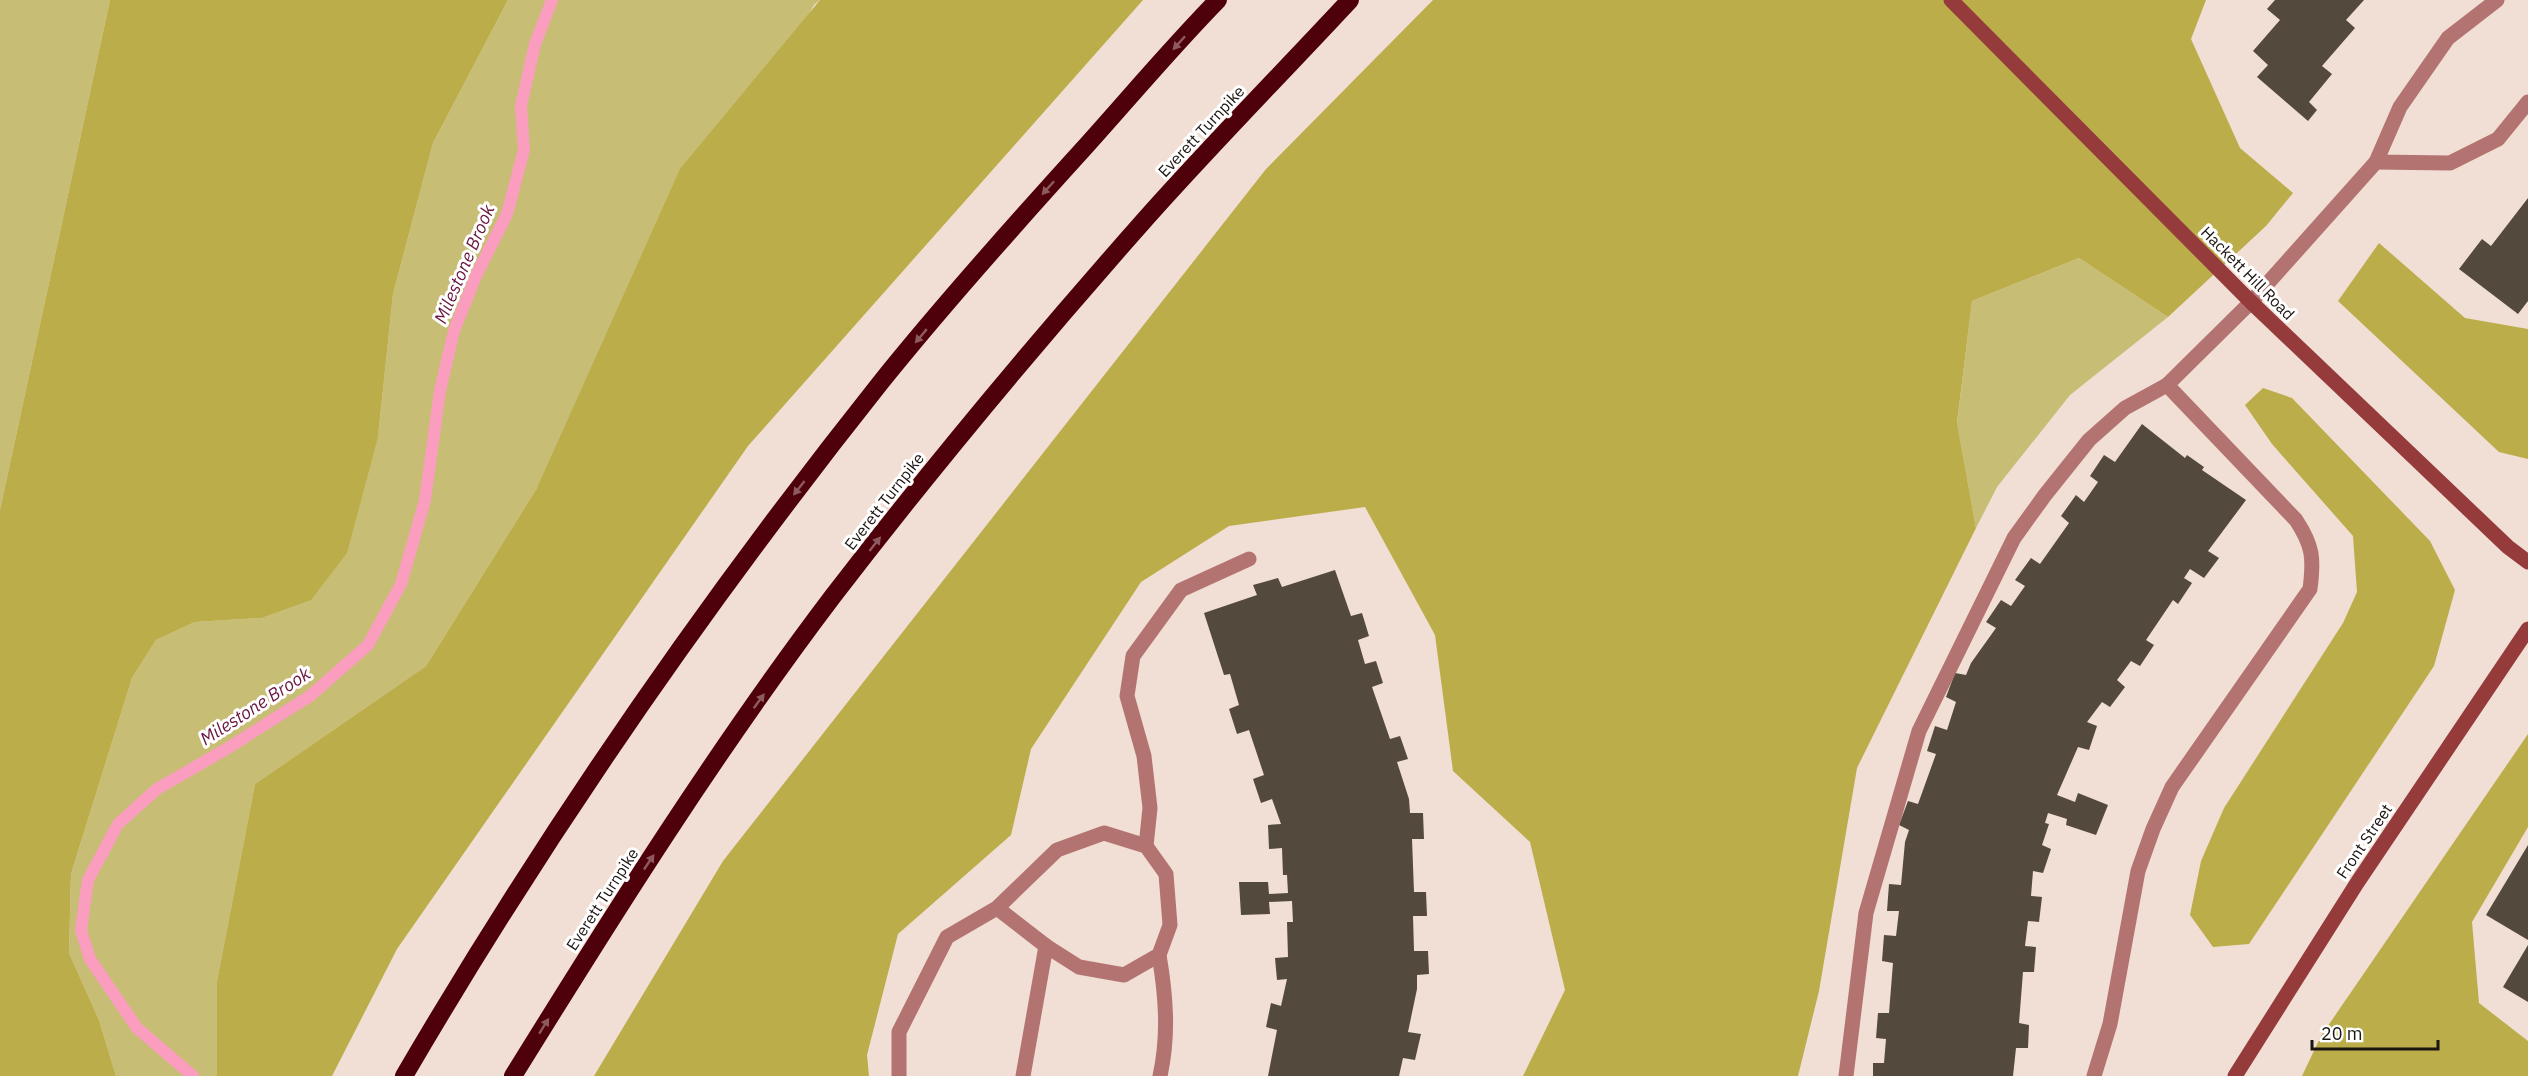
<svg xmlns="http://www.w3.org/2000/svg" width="2528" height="1076" font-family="'IBM Plex Sans',sans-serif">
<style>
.green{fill:#c8bd75}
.forest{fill:#bcad4b}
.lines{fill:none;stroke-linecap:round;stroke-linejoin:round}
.stream{stroke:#fb9dbf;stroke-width:12}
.building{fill:#53493d}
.lane{stroke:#b37471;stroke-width:15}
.street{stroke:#b37471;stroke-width:15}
.secondary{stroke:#953b3b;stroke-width:15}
.highway{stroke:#4f010b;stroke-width:18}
.oneway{fill:#8d5a60}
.labels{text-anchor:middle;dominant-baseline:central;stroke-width:6;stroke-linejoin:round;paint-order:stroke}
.street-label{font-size:16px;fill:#1b1511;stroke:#fff}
.water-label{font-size:18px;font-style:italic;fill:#69173e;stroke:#fff}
</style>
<rect width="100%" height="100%" fill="#f1ded4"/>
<g class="green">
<path d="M0,0h110l-110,510z"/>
<path d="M508,0h312l-6,5 -277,483 -111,178 -171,118 -38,197v95h-101l-17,-56 -30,-67 2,-79 61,-196 24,-38 39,-18 66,-4 117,-181 15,-143 40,-151z"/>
<path d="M2079,258l89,59 -98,78 -73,92 -21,41 -19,-104 15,-123z"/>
</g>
<g class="forest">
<path d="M110,0h398l-75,143 -40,151 -15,143 -31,116 -36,47 -50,18 -66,4 -39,18 -24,38 -61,196 -2,79 30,67 17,56h-116v-566z"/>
<path d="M820,0h323l-395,446 -351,503 -65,127h-115v-95l38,-197 171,-118 111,-178 143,-319z"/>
<path d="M1433,0h773l-15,39 49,109 53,45 -27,33 -98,91 -89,-59 -107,43 -15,122 19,105 -119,240 -38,223 -21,85h-275l42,-86 -35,-148 -77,-71 -18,-136 -70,-128 -136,19 -88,56 -110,167 -20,86 -113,99 -31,121 2,21h-275l129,-215 543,-692z"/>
<path d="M2379,243l86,75 63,11v130l-29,-7 -161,-151z"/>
<path d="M2263,388l29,10 138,143 25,49 -21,76 -185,278 -36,3 -23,-32 11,-54 23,-53 119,-185 14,-31 -4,-56 -81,-92 -27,-39z"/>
<path d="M2528,734v93l-56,95 7,81 49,38v35h-226l19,-40z"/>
</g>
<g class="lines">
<path class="stream" d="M193,1076l-56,-48 -47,-69 -9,-29 7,-50 30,-56 39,-35 71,-41 82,-52 58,-51 33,-61 24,-84 15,-109 14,-60 22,-55 31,-62 17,-64 -3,-44 14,-62 17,-44"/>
</g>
<g class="building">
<path d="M2275,0h89l-18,20 9,8 -33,38 10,8 -23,28 8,8 -9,11 -51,-44 11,-12 -15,-14 27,-31 -13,-11z"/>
<path d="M2528,198v103l-10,13 -59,-45 23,-30 9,7z"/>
<path d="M2142,424l43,34 2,-3 17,12 -2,3 44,30 -38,51 11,7 -15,20 -14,-9 -6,9 8,5 -14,21 -5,-4 -27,40 8,5 -14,21 -9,-5 -14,19 8,7 -15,20 -8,-5 -15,20 10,4 -8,24 -11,-3 -21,48 18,7 3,-9 30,12 -12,30 -30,-10 1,-6 -19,-6 -3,10 4,1 -7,21 9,4 -8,24 -10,-2 -2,25 11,1 -3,25 -11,-1 -3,25 11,1 -2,25h-11l-4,51 10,2 -1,23h-12l-3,28h-140v-13h11l2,-24 -10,-1 2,-25h11l4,-50 -11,-2 2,-26 12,1 3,-25h-12l2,-27 12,1 4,-43 4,-12 -10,-5 9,-24 10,3 18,-50 -9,-3 8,-25 12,4 9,-28 -10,-5 9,-24 11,2 5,-12 25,-35 -10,-6 15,-22 10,6 14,-20 -10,-6 16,-22 9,6 29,-41 -8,-7 15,-21 8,7 14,-20 -8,-6 14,-21 11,7z"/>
<path d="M1335,570l16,46 11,-3 7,23 -11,4 7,24 11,-3 7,22 -11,4 18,52 10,-3 8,23 -11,3 12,37 1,14h13l1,26h-12l2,53h12l1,24h-14l1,35h14l1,23 -12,1v14l-9,43 13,2 -6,26 -12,-2 -4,18h-131l9,-46 -11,-3 5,-24 10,3 6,-27 -10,1 -2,-22 13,-1 -1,-35h6l-1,-21 -23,1 1,12 -29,1 -2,-33h29l1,12 19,-1 -1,-18h-4l-1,-27 -13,1 -1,-24 13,-1 -9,-25 -11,4 -8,-24 11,-4 -15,-45 -12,4 -8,-25 10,-4 -9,-31 -6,1 -20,-62 53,-18 -4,-10 25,-7 4,9z"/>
<path d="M2528,845v95l-42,-25z"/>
<path d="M2528,945v57l-25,-15z"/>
</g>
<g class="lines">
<g class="lane">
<path d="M1146,846l4,-38 -6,-52 -17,-60 6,-40 48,-66 68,-31"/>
<path d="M1159,955c7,41 10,80 1,121"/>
<path d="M1023,1076l23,-130"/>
<path d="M1846,1076l20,-163 53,-182 95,-193 31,-43 44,-55 36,-32 42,-23"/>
<path d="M2094,1076l16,-52 28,-153 15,-42 19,-42 138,-198c4,-31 3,-43 -14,-69l-129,-135 84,-83"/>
</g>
<g class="street">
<path d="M2497,0l-49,38 -48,69 -24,55 74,1 48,-24 30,-37"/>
<path d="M2251,302l125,-140"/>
<path d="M899,1076v-44l48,-95 50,-29 60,-58 47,-17 42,13 20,28 4,51 -11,30 -35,20 -45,-8 -33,-21 -49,-38"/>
</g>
<g class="secondary">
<path d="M1951,0l300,302 257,245 20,15"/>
<path d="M2235,1076l122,-193 171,-254"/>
</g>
<g class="highway">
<path d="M404,1076c142,-243 302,-474 477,-694 65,-81 135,-159 205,-236 44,-49 86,-99 132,-146"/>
<path d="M513,1076c101,-163 204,-327 320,-480 100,-130 206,-257 315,-380 66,-74 135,-144 202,-216"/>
</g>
</g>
<defs><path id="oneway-solid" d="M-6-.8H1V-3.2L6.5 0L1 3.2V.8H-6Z" transform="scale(1.5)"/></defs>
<g class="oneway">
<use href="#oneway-solid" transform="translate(1179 43) rotate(132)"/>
<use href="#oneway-solid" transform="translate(1048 188) rotate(132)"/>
<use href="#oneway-solid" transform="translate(921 336) rotate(130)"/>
<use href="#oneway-solid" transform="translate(799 488) rotate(128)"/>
<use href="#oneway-solid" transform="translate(875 544) rotate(-52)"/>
<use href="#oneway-solid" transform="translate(759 701) rotate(-54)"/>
<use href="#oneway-solid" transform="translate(649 862) rotate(-56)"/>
<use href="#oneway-solid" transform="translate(544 1026) rotate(-58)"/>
</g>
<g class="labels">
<g class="street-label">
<text transform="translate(1201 131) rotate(-47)">Everett Turnpike</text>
<text transform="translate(2248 273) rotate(45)">Hackett Hill Road</text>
<text transform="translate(884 501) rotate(-52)">Everett Turnpike</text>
<text transform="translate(2364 841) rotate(-56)">Front Street</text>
<text transform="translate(602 899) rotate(-57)">Everett Turnpike</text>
</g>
<g class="water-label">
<text transform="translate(464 264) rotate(-67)">Milestone Brook</text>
<text transform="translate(255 706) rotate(-33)">Milestone Brook</text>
</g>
</g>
<path d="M2312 1040v9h126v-9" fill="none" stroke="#1b1511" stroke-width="3"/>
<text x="2321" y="1040" font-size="18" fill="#1b1511" stroke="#ffffff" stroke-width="4.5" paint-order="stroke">20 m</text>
</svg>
